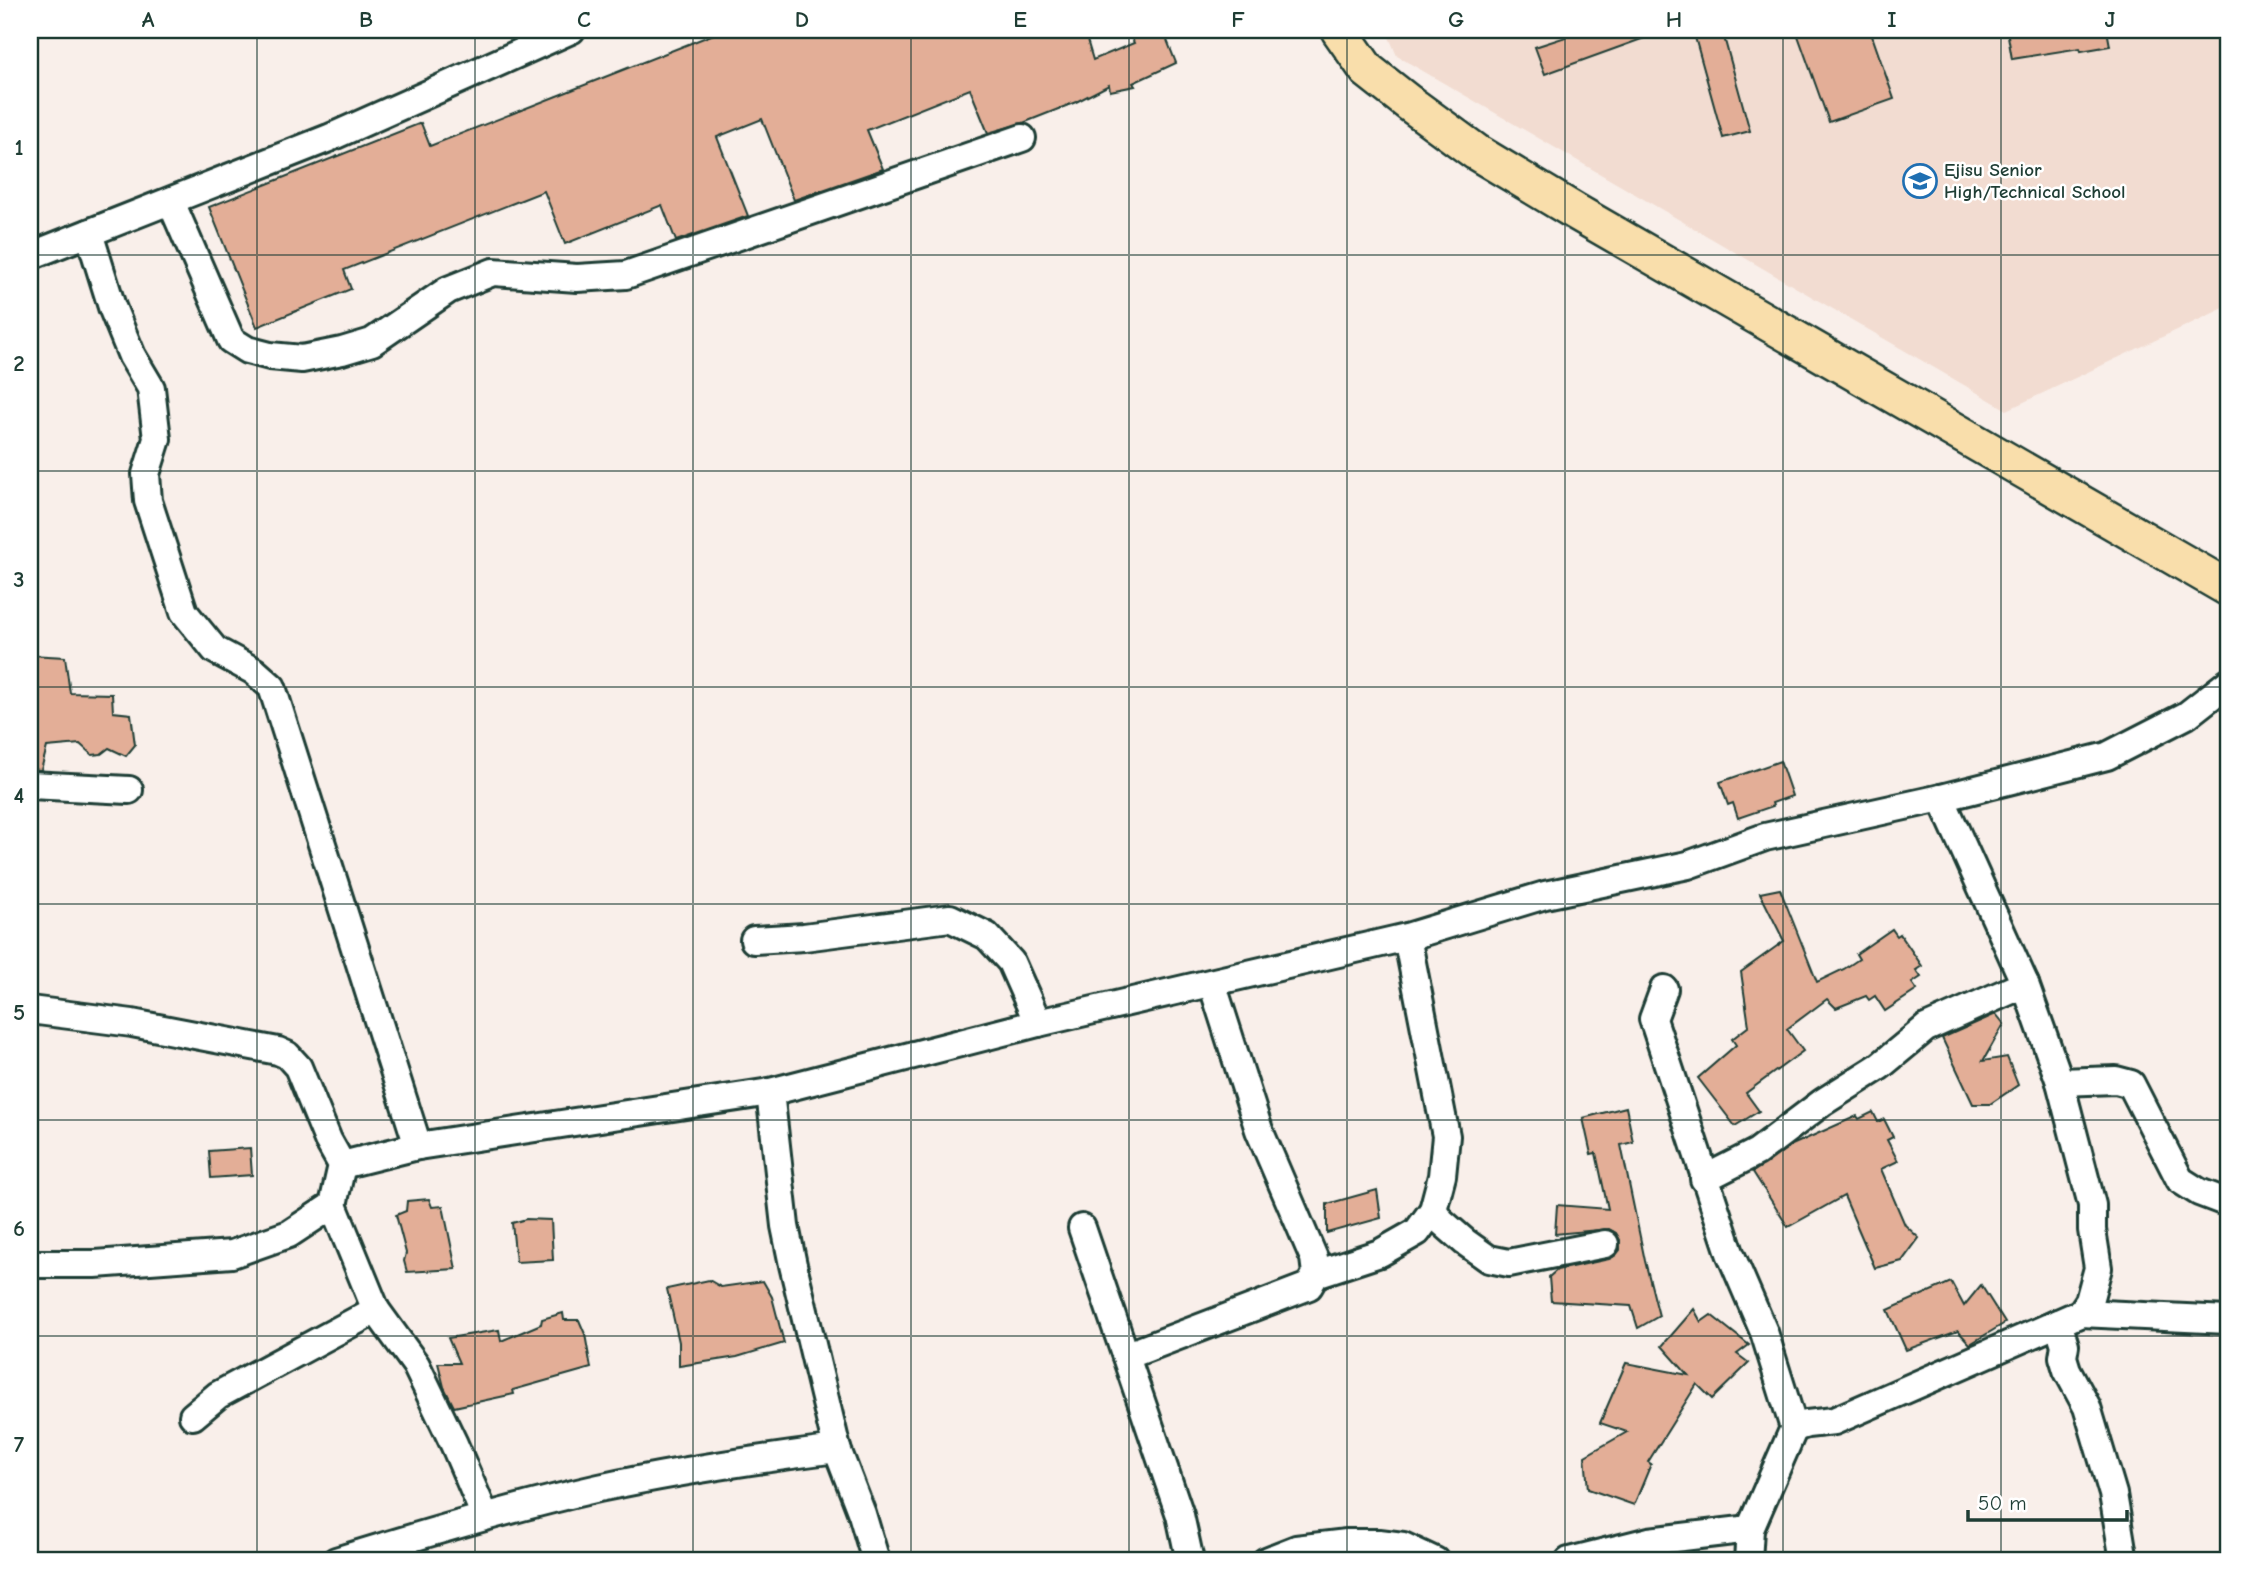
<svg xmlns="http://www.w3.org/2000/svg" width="2258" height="1591" font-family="'Comic Neue',sans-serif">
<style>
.built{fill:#f2dcd1}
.building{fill:#e3ae97;stroke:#1f3d34;stroke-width:2}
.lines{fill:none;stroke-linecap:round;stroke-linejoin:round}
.minor-casing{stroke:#1f3d34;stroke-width:32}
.major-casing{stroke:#1f3d34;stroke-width:40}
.minor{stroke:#fff;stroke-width:26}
.major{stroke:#f9deab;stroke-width:35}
.grid{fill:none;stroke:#1f3d34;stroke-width:2;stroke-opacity:0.55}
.labels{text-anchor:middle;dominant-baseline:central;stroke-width:5;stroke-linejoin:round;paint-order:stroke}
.poi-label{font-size:19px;font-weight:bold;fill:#1f3d34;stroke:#fff;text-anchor:start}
.neatline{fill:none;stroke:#1f3d34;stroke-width:2.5}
.grid-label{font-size:23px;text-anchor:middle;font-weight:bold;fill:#1f3d34}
</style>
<rect width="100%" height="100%" fill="#f9efea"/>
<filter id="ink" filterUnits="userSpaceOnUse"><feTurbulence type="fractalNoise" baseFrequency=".0143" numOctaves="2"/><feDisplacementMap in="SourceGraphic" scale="14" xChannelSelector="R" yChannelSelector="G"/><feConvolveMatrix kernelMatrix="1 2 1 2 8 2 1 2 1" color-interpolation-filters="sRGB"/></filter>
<g filter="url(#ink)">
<path class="built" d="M1386,30h842v276l-221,104 -610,-354z"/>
<g class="building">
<path d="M724,30h360l9,30 41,-17 -2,-4 15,-9h16l13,33 -43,20 2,3 -25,5 -1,-6 -33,17 -53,21 -35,10 -18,-44 -103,41 16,39 -89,31 -32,-81 -45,18 31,79 -72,25 -14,-36 -97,39 -21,-53 -200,79 7,19 -94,38 -48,-120 212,-84 9,23z"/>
<path d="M1563,30h98v2l-116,42 -10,-27 31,-10z"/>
<path d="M1693,30h29l28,101 -27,7z"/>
<path d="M1796,30h74l24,69 -65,23z"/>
<path d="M2007,30h100l3,16 -29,5 -1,-3 -68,11z"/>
<path d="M30,655l35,2 5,36 42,1 1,18 18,2 4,31 -9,11 -17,-8 -8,6 -9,1 -12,-11 -33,3 -6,23 -11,-1z"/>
<path d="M1780,761l12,35 -20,7 1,3 -35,12 -5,-15 -5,2 -8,-23z"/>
<path d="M1780,889l37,93 27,-13 15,-10 -3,-5 36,-25 5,7 3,-2 22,32 -6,4 5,7 -9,6 5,7 -32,21 -10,-15 -6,4 -3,-4 -30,12 -9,-9 -40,30 16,22 -57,42 13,18 -24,15 -37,-48 38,-33 -4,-6 17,-13 -8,-54 43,-31 -24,-48z"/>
<path d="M1996,1014l8,10 -21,37 24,-4 11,28 -28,19h-17l-31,-66z"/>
<path d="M1626,1107l7,35 -12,3 24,116 14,55 -21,12 -7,-22 -80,-5 -2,-24 8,-7 52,-11 7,-4 4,-5v-10l-4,-7 -7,-4 -54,5 2,-29 51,4 -12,-56 -5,1 -8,-36z"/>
<path d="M1873,1112l5,10 6,-3 9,18 -6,3 11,21 -17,8 24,56 14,13 -17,23 -27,7 -31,-72 -56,31 -35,-55 39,-27 65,-29 2,3z"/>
<path d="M250,1148l2,27 -41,3 -2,-27z"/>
<path d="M1377,1190l4,28 -54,15v-29z"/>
<path d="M429,1199l3,8 11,-1 13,63 -49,3 -3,-11 2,-8 -10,-38 10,-4 1,-10z"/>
<path d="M526,1219l25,1 2,40 -37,2 -4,-39z"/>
<path d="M709,1280l12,7 42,-6 9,16 12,46 -47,14 -58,9v-24l-12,-53z"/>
<path d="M1951,1282l13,24 17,-21 24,38 -35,21 -12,-13 -52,19 -18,-40z"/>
<path d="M1694,1309l7,13 10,-7 38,30 -12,9 12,9 -37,36 -15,-15 -49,78 3,2 -17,41 -46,-16 -3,-33 42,-24 -27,-9 26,-60 62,12 -26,-29z"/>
<path d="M563,1313l1,7h15l6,14 6,34 -78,22 1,4 -60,13 -10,-20 -6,-24h21l-11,-25 51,-8 2,11 40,-17 1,-5z"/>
</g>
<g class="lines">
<g class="minor-casing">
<g id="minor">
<path d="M171,202l60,138 16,10 23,6 32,3 40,-8 30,-9 76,-52 45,-18 84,6 49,-3 396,-137"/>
<path d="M89,233l23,74 20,49 19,32 6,51 -11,35 2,27 36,111 31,38 39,21 18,16 146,459"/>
<path d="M30,256l299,-118 242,-108"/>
<path d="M30,785l99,5"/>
<path d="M1941,798l84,186 35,98 32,123v25l6,38 -9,33 -8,12"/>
<path d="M754,940l50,-3 146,-19 37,18 24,26 27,61"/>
<path d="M1664,989l-11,30 77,234 34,79 30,96 -44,101 -2,32"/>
<path d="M30,1010l102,13 146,28 9,4 11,12 30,73 14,25 -9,40 -44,29 -57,20 -137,10h-65"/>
<path d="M2060,1082l56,-2 15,4 49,96 19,12 29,11"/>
<path d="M770,1092l15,134 8,39 44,184 25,65 14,47"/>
<path d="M342,1165l76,-19 352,-54 268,-69 369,-86 138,-42 143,-30 77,-28 176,-39 166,-42 80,-41 41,-32"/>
<path d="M1704,1179l53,-27 66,-50 57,-36 46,-38 99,-44"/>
<path d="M333,1205l43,105 40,55 38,79 31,72"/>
<path d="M1433,1210l8,11 24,21 24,17 20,4 96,-19"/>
<path d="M1082,1228l98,287 10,46"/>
<path d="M1316,1274l64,-21 37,-21 16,-22 9,-34 4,-40 -39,-199"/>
<path d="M2058,1323l7,22 -2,12 4,13 20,37 26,87 11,67"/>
<path d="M1126,1356l183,-70 7,-12 -2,-16 -55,-128 -47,-147"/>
<path d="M193,1416l25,-21 158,-85"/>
<path d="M1794,1428l13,-4 27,-3 247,-108 147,7"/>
<path d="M336,1561c87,-27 174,-53 263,-73 79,-17 159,-29 238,-39"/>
<path d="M1266,1561l30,-12 51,-6h32l24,3 32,15"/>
<path d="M1569,1561l80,-20 101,-12"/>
</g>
</g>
<g class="major-casing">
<path id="major" d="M1339,30l28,40 42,33 67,49 100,60 652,376"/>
</g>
<use href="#minor" class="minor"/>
<use href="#major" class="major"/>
</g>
</g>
<path class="grid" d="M257,30v1531M475,30v1531M693,30v1531M911,30v1531M1129,30v1531M1347,30v1531M1565,30v1531M1783,30v1531M2001,30v1531M30,255h2198M30,471h2198M30,687h2198M30,904h2198M30,1120h2198M30,1336h2198"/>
<defs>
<g id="school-ring" transform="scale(1.75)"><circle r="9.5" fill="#fff" stroke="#1f6fb2" stroke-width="1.5"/><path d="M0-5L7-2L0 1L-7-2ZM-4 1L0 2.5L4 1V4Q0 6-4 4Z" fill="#1f6fb2"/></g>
</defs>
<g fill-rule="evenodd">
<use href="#school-ring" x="1920" y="181"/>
</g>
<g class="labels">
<g class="poi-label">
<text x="1944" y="170">Ejisu Senior<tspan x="1944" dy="22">High/Technical School</tspan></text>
</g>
</g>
<rect width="2258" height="1591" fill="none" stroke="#fff" stroke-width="77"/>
<path d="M1968 1510v10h159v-10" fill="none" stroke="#1f3d34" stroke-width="3.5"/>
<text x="1978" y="1510" font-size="21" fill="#1f3d34" stroke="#ffffff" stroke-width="5" paint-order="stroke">50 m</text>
<rect x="38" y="38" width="2182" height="1514" class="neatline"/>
<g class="grid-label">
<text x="148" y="27">A</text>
<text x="366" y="27">B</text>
<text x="584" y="27">C</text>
<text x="802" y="27">D</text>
<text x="1020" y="27">E</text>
<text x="1238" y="27">F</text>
<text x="1456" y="27">G</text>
<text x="1674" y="27">H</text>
<text x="1892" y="27">I</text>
<text x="2110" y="27">J</text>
<text x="19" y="155">1</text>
<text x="19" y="371">2</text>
<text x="19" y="587">3</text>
<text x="19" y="803">4</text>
<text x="19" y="1020">5</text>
<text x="19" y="1236">6</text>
<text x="19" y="1452">7</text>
</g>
</svg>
